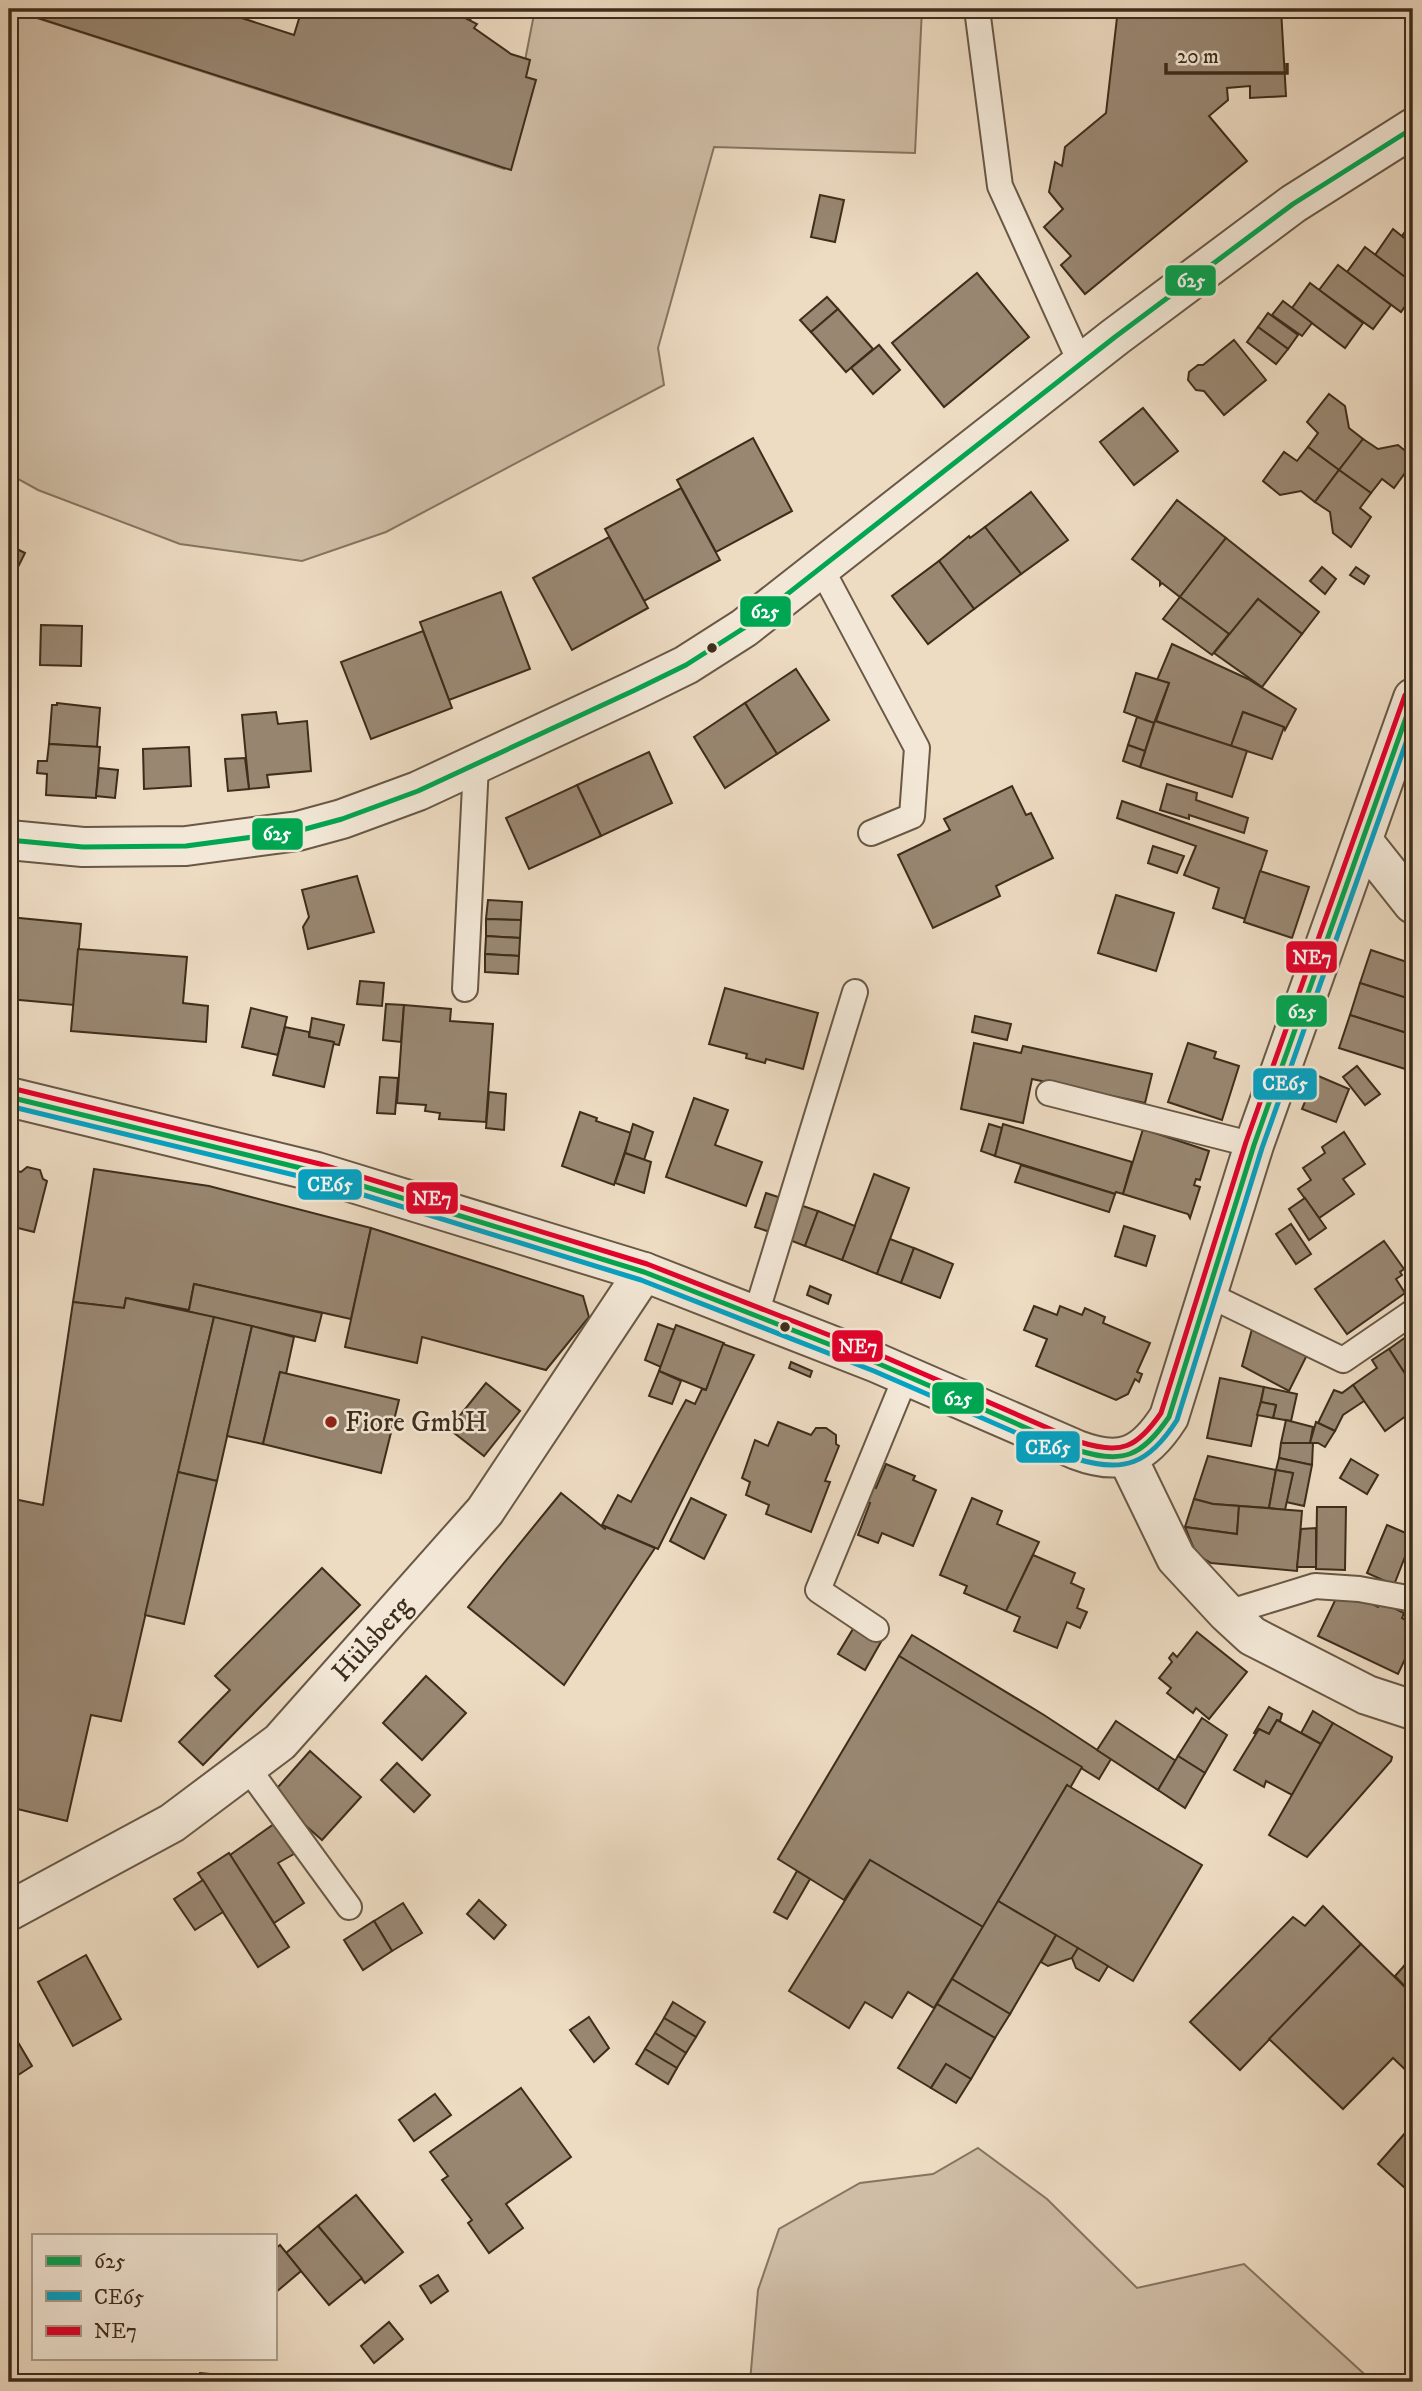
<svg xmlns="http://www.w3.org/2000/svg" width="1422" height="2391" font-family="'IM FELL DW Pica',serif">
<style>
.green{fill:#cfbda6;stroke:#867560;stroke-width:2}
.building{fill:#998772;stroke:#3d2d1b;stroke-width:2}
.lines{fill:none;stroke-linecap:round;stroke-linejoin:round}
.service-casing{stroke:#695845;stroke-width:28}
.minor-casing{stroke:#695845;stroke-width:42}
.tertiary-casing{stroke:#695845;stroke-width:42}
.service{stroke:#f3e8d7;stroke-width:24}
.minor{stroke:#f3e8d7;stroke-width:38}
.tertiary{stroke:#f3e8d7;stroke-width:38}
.bus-1-casing{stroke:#f3e8d7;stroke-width:10}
.bus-2-casing{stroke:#f3e8d7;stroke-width:10}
.bus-3-casing{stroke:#f3e8d7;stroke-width:10}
.bus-1{stroke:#00a651;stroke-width:5}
.bus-2{stroke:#03a3c5;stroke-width:5}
.bus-3{stroke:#e4002b;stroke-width:5}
.bus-dot{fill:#3d2d1b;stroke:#f3e8d7;stroke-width:2.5}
.poi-dot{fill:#8f2418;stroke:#f3e8d7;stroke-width:2.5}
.labels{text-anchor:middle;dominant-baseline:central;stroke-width:5;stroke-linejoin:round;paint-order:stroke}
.poi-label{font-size:28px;fill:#3d2d1b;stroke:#f3e8d7;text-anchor:start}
.street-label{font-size:28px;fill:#3d2d1b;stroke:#f3e8d7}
.line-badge{stroke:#f3e8d7;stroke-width:2.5}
.badge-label{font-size:19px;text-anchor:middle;font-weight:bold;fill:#fff}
</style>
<rect width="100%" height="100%" fill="#eddbc2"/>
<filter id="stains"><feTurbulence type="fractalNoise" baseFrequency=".00286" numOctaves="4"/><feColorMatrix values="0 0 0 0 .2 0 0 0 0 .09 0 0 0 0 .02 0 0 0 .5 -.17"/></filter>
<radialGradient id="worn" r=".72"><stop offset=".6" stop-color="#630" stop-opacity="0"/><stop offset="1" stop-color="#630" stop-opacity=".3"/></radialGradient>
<g class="green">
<path d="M9,9l495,160 31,-160h387l-7,144 -201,-6 -56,201 6,37 -278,147 -84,29 -122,-17 -142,-54 -29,-16z"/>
<path d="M978,2148l69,51 90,89 107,-24 129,118h-623l8,-92 21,-61 81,-46 73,-9z"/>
</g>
<g class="building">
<path d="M10,9h204l80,26 8,-26h146l29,15 -3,4 37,26 19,6 -4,17 10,3 -25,90z"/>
<path d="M448,9h28l-6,11z"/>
<path d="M1118,9h163l5,87 -36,2v-12l-23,2 1,12 -19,16 38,45 -162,133 -24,-29 10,-9 -27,-29 19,-18 -14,-17 6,-30 7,4 3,-19 41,-34z"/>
<path d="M820,195l24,5 -9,42 -24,-5z"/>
<path d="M1413,220v25l-11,-9z"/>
<path d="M1393,229l20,16v38l-38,-28z"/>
<path d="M1365,247l48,36v12l-12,17 -54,-40z"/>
<path d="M1338,265l53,40 -18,24 -54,-39z"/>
<path d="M977,273l52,64 -85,70 -52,-64z"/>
<path d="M1310,283l53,40 -18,25 -53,-40z"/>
<path d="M827,297l11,12 -27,23 -11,-12z"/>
<path d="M1283,301l29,22 -10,13 -30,-21z"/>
<path d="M838,309l35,40 -27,23 -35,-40z"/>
<path d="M1268,313l30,22 -10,14 -30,-22z"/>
<path d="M1258,327l30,22 -12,15 -29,-22z"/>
<path d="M1234,340l32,40 -42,35 -20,-24 -8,-1 -8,-10 1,-8 9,-7h5z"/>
<path d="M879,345l21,25 -27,24 -22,-26z"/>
<path d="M1329,394l16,12 4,22 14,11 -24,31 -31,-23 10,-14 -11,-11z"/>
<path d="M1143,408l35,43 -44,34 -34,-43z"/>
<path d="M753,438l39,73 -76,41 -39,-72z"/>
<path d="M1363,439l15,10 20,-4 15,12v5l-19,26 -12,-9 -11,14 -32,-23z"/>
<path d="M1308,447l31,23 -24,32 -14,-11 -21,4 -17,-14 21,-29 13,9z"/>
<path d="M1339,470l32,23 -11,15 11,9 -20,30 -18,-14 -3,-21 -15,-10z"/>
<path d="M681,488l39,72 -76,41 -39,-72z"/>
<path d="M1031,492l37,48 -47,34 -36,-47z"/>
<path d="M1177,500l49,38 -46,59 -18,-14 -2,2v-4l-28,-22z"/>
<path d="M985,527l36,47 -47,35 -35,-48 30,-25 1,2z"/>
<path d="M609,537l39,71 -76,42 -39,-72z"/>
<path d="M1226,538l93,74 -17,22 -44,-35 -28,36 -50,-38z"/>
<path d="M9,545l16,8 -16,32z"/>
<path d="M939,561l35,48 -46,35 -36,-48z"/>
<path d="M1322,567l14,12 -11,15 -15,-13z"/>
<path d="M1356,567l13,9 -5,8 -14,-9z"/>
<path d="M501,592l29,77 -81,31 -29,-78z"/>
<path d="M1180,597l49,37 -17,21 -49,-36z"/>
<path d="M1258,599l44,35 -40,53 -48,-34z"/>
<path d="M41,625l41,1 -1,40 -41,-1z"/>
<path d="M423,631l29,77 -81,31 -30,-77z"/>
<path d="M1172,644l76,35 48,30 -11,21 -1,-3 -41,-15 -12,34 -75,-25 13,-38 -12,-3z"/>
<path d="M796,669l33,51 -52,34 -32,-51z"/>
<path d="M1136,673l33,10 -15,40 -30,-11z"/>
<path d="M57,703l43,5 -3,39 -48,-3 3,-39h5z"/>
<path d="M745,703l32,51 -52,34 -31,-51z"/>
<path d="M276,712l2,12 29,-3 4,50 -44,4 2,12 -20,2 -7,-74z"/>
<path d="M1243,712l41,15 -12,32 -41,-13z"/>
<path d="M1137,717l17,6 -9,28 -17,-6z"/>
<path d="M1155,721l92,30 -15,46 -92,-30z"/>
<path d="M49,744l51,3 -4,51 -50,-3 1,-21 -10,-1 1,-12h9z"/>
<path d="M1128,745l17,6 -5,16 -17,-6z"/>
<path d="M189,747l2,39 -47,3 -1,-40z"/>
<path d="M649,752l23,51 -71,33 -24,-51z"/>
<path d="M245,758l4,31 -21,2 -3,-32z"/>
<path d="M99,768l19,2 -3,28 -19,-2z"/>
<path d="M1167,784l30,9 -1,7 52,18 -4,15 -55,-18v4l-29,-9z"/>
<path d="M577,785l24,51 -72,33 -23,-51z"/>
<path d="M1012,786l14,29 5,-2 22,45 -57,28 4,10 -67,32 -35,-73 52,-25 -6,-11z"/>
<path d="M1122,801l145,50 -22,68 -32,-11 6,-20 -35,-13 12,-29 -79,-28z"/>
<path d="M1153,846l31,10 -7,17 -29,-10z"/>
<path d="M1260,871l49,16 -17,51 -48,-16z"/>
<path d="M357,876l17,56 -66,17 -5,-22 6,-10 -7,-27z"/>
<path d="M1116,895l58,18 -18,58 -58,-18z"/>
<path d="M488,900l34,2 -1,18 -35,-1z"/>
<path d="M9,917l72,7 -7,81 -65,-6z"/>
<path d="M486,919l35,1 -1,18 -34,-2z"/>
<path d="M486,936l34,2 -1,18 -34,-2z"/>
<path d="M78,949l109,8 -4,46 25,3 -2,36 -135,-11z"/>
<path d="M1371,950l42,14v36l-53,-17z"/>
<path d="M485,954l34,2 -1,18 -33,-2z"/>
<path d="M360,981l24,2 -2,23 -25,-2z"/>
<path d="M1360,983l53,17v35l-63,-20z"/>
<path d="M725,988l93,25 -15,56 -37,-10 -1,4 -19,-5 1,-4 -38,-10z"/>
<path d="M386,1004l18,1 -3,37 -18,-2z"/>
<path d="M404,1005l47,4 -1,12 43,3 -7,98 -47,-3 1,-6 -15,-2 1,-6 -29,-2z"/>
<path d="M251,1008l36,9 -9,38 -36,-8z"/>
<path d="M1350,1015l63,20v10l-8,24 -66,-21z"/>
<path d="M975,1016l36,8 -4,16 -35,-8z"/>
<path d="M312,1018l32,7 -5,20 -5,-1v-2l-25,-5z"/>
<path d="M285,1027l24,5v5l25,5 -10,45 -51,-12z"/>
<path d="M974,1043l47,10 2,-7 129,28 -7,29 -113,-24 -9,44 -62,-14z"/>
<path d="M1188,1043l28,9 -2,6 25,8 -17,54 -54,-18z"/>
<path d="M1357,1066l23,28 -15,11 -22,-28z"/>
<path d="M1316,1075l33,14 -13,33 -34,-13z"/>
<path d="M380,1077l18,1 -3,36 -18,-1z"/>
<path d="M489,1092l17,2 -2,36 -18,-2z"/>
<path d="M694,1098l34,12 -13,35 47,17 -16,44 -80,-29z"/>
<path d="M580,1112l17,6 -1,3 35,12 -17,52 -52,-19z"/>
<path d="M633,1124l20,8 -9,28 -19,-7z"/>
<path d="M989,1124l13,4 -7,28 -14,-5z"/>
<path d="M1003,1124l129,38 -9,32 -7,-2 -1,2 -120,-38z"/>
<path d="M1143,1129l66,22 -9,29 -4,-1 -2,6 6,2 -10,31 -2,-4 -65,-20z"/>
<path d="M1344,1132l21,32 -22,15 11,15 -35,24 -21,-29 13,-9 -8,-12 22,-15 -3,-6z"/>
<path d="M625,1153l26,9 -7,31 -29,-10z"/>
<path d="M1021,1165l94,29 -6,18 -94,-30z"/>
<path d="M27,1167l13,3 3,9 4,2 -13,51 -16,-4 -9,36v-92l7,2 1,-3 4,1z"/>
<path d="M94,1169l115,17 162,42 -20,91 -157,-35 -5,26 -63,-12 -2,10 -51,-6z"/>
<path d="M874,1174l35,14 -32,86 -35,-14z"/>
<path d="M766,1193l15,5 -11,34 -15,-5z"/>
<path d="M1305,1198l21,30 -17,12 -20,-31z"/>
<path d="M800,1205l18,6 -13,35 -18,-7z"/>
<path d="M818,1211l37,15 -13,34 -37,-14z"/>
<path d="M1291,1224l20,30 -15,10 -20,-30z"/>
<path d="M1124,1226l31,10 -9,30 -31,-10z"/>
<path d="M371,1228l212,68 6,21 -43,53 -124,-33 -5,26 -72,-16z"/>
<path d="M890,1239l24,9 -13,35 -24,-9z"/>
<path d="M1384,1241l20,28 -4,3 2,3 -6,4 9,14 -58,41 -32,-45z"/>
<path d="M914,1248l39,16 -13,34 -39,-15z"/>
<path d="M194,1284l128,29 -7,28 -129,-30 3,-1z"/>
<path d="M810,1286l21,9 -3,9 -21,-9z"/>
<path d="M126,1298l88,19 -93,404 -30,-6 -24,106 -58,-14v-309l34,7 30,-203 51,6z"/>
<path d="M1034,1306l23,9 3,-9 22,9 3,-7 20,9 -2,6 47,20 -13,29 5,2 -3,8 -4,-3 -7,15 -12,6 -80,-34 11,-27 -23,-9z"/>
<path d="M214,1317l38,9 -35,155 -39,-9z"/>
<path d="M658,1324l17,6 -14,37 -16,-7z"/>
<path d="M676,1325l48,18 -18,47 -47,-19z"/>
<path d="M252,1326l42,11 -8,37 -6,-2 -17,72 -36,-8z"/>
<path d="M1252,1329l55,26 -18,36 -47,-25z"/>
<path d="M1413,1332v54l-24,-37z"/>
<path d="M723,1344l31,11 -96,194 -56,-24 16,-30 13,7 55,-102 9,4 7,-15 4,1z"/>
<path d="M1389,1349l24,37v15l-7,5 4,7 -25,18 -32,-46 24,-17 -5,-8z"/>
<path d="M791,1362l21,9 -2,6 -21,-9z"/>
<path d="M659,1371l22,10 -9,23 -23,-8z"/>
<path d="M280,1372l119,28 -18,73 -118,-29z"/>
<path d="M1220,1378l44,9 -13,59 -44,-8z"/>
<path d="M486,1383l34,28 -36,45 -35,-27z"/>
<path d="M1353,1385l11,16 -21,14 -8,16 -17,-8 16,-33 8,3z"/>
<path d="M1264,1387l33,7 -6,27 -18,-3 3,-13 -15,-3z"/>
<path d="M1261,1402l15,3 -3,13 -16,-3z"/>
<path d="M1286,1420l27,7 -3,16h-29z"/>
<path d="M778,1422l33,13 5,-7h10l10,7v9l3,2 -14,35 5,1 -19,50 -45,-18 3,-9 -23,-10 4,-13 -8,-4 13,-38 13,6z"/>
<path d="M1316,1422l19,9 -10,16 -7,-4h-8z"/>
<path d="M1281,1443h32l-1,22 -33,-7z"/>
<path d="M1208,1456l68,14 -7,38 -56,-4 -19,-5z"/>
<path d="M1279,1458l33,7 -8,41 -18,-4 7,-29 -17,-3z"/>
<path d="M1351,1459l27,16 -11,19 -27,-16z"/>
<path d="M886,1464l29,12 -2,4 23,10 -23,56 -31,-13 -4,10 -20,-8 12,-32 -12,-5 7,-15 11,5z"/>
<path d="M1276,1470l17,3 -8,37 -16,-2z"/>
<path d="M178,1472l39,9 -33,143 -39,-9z"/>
<path d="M561,1493l44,36 1,-2 49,21 -91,137 -96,-78z"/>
<path d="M691,1498l35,17 -22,44 -34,-18z"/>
<path d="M972,1498l30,13 -5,13 42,18 -33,69 -42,-18 3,-7 -27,-11z"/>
<path d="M1194,1499l19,5 26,2 -2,28 -52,-7z"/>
<path d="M1239,1506l63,5 -5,60 -86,-8 -15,-9 -11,-27 52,7z"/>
<path d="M1317,1507h29l-1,63 -29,-1z"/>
<path d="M1387,1525l26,11 -19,49 -27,-12z"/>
<path d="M1316,1528v39h-19l4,-38z"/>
<path d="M1033,1555l42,18 -4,10 13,6 -7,19 10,4 -7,16 -13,-6 -10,26 -43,-17 6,-14 -14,-6z"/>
<path d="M322,1568l38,37 -157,160 -24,-23 51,-52 -15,-14z"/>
<path d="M1341,1588l37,19 3,-5 23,11 -2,5 11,6v18l-15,32 -80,-38z"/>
<path d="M856,1624l26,16 -17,30 -27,-16z"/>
<path d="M1197,1632l50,40 -38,47 -13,-11 -3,5 -26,-20 4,-5 -12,-10 13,-16 -3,-4 4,-5 4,4z"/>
<path d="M912,1635l132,80 67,44 -12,20 -200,-123z"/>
<path d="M899,1656l183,111 -12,21 -3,-3 -84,142 -113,-67 -26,40 -66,-41z"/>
<path d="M426,1676l40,37 -44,47 -39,-37z"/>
<path d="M1269,1707l13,7 -2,7 -3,-1 -8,14 -10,-5 -3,5 -2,-1z"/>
<path d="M1313,1711l20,12 -12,21 -20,-11z"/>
<path d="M1202,1718l25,17 -22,38 -27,-17z"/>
<path d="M1277,1720l44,24 -29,51 -26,-14 -2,6 -30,-17 25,-41 10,5z"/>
<path d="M1116,1721l60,40 -18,29 -61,-40z"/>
<path d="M1333,1723l59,34 -1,4 -84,96 -38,-22z"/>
<path d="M310,1751l51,46 -39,43 -51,-45z"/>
<path d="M1178,1756l27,17 -20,35 -27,-18z"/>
<path d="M397,1763l33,32 -16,17 -33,-32z"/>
<path d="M1067,1785l135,80 -69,116 -135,-80z"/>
<path d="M274,1824l20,30 -16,9 26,40 -30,20 -44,-68z"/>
<path d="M229,1853l60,94 -31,20 -60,-94z"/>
<path d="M870,1860l113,67 -49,81 -26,-16 -16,26 -27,-16 -16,26 -60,-37z"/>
<path d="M797,1871l13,8 -23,40 -13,-7z"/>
<path d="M203,1880l20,32 -28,18 -21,-31z"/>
<path d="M479,1900l27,25 -12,14 -27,-25z"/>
<path d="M998,1901l58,34 -46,79 -58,-35z"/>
<path d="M403,1903l19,30 -30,18 -18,-30z"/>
<path d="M1323,1906l38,38 -121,126 -50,-48 103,-105 12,9z"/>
<path d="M374,1921l18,30 -29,19 -19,-30z"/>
<path d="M1056,1935l22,13 -6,10 -24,8 -7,-4z"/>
<path d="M1361,1944l52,51v82l-20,-19 -50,51 -74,-70z"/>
<path d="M1078,1948l30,18 -9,15 -23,-13 -4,-10z"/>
<path d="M86,1955l35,64 -48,27 -35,-64z"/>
<path d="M1413,1956v19l-9,-9z"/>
<path d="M1404,1966l9,9v20l-18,-19z"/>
<path d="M952,1979l58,35 -15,24 -58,-34z"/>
<path d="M673,2002l32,20 -9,15 -32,-19z"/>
<path d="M937,2004l58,34 -24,41 -25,-15 -15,24 -33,-20z"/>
<path d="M589,2017l20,31 -15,14 -24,-32z"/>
<path d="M664,2018l32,19 -10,16 -31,-20z"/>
<path d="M9,2027l23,39 -23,15z"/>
<path d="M655,2033l31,20 -9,15 -32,-19z"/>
<path d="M645,2049l32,19 -9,16 -32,-20z"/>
<path d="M946,2064l25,15 -15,24 -25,-15z"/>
<path d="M521,2088l50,69 -65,47 17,24 -34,25 -21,-30 4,-3 -30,-40 6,-4 -18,-24z"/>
<path d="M435,2094l16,21 -37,26 -15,-21z"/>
<path d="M1413,2124v55l-8,9 -27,-24z"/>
<path d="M356,2195l47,57 -38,31 -47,-57z"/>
<path d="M318,2226l44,52 -33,27 -43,-52z"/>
<path d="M280,2245l21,26 -26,22v-44z"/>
<path d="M438,2275l10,16 -17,12 -11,-17z"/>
<path d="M389,2322l14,17 -29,24 -13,-17z"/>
<path d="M200,2373l60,6v3h-61z"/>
<path d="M260,2379l18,2v1h-18z"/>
</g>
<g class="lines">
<g class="service-casing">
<g id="service">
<path d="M977,9l23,177 81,178"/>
<path d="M821,568l96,180 -5,68 -41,17"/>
<path d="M465,989l11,-224"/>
<path d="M1049,1093l205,52"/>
<path d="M1207,1294l136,66 70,-48"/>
<path d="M756,1314l99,-322"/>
<path d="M1227,1613l88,-27 44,3 54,10"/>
<path d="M876,1629l-58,-39 88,-214"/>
<path d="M247,1767l102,140"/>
</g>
</g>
<g class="minor-casing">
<g id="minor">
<path d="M9,840l74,7 103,-1 112,-15 44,-12 76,-28 217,-101 51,-25 58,-37 371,-291 178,-133 120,-76"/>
<path d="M1363,841l50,63"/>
<path d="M1127,1457l49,101 51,55 25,23 115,59 46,15"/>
<path d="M9,1911l163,-88 108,-81 205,-231 159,-239"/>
</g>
</g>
<g class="tertiary-casing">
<path id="tertiary" d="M9,1097l308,75 327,100 233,91 200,87c45,17 67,6 92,-33l85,-272 159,-447"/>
</g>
<use href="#service" class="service"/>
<use href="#minor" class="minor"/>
<use href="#tertiary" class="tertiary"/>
<g class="bus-1-casing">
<g id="bus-1">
<path d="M9,840l74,7 103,-1 112,-15 44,-12 76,-28 217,-101 51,-25 58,-37 371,-291 178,-133 120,-76"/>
<path d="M9,1097l308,75 327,100 233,91 200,87c46,15 65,6 92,-33l85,-272 159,-447"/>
</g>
</g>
<g class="bus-2-casing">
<path id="bus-2" d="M9,1106l306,74 326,100 233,91 200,87c50,16 75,6 103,-38l85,-272 151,-425"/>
</g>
<g class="bus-3-casing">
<path id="bus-3" d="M11,1088l309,76 327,100 233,91 200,87c41,13 57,6 81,-29l85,-271 159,-447"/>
</g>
<use href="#bus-1" class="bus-1"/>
<use href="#bus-2" class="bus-2"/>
<use href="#bus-3" class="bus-3"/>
</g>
<g class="bus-dot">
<circle cx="712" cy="648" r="6"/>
<circle cx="785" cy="1327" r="6"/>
</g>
<circle class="poi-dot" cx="331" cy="1422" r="7"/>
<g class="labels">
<g class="poi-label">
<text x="345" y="1422">Fiore GmbH</text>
</g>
<g class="street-label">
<text transform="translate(372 1639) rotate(-48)">Hülsberg</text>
</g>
</g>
<g class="line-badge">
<rect x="1164" y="264" width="53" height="33" rx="7" fill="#00a651"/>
<rect x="739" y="595" width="53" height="33" rx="7" fill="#00a651"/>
<rect x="251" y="817" width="53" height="34" rx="7" fill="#00a651"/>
<rect x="1285" y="940" width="53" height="34" rx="7" fill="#e4002b"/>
<rect x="1275" y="994" width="53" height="34" rx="7" fill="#00a651"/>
<rect x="1252" y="1067" width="66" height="34" rx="7" fill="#03a3c5"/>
<rect x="297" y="1168" width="66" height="33" rx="7" fill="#03a3c5"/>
<rect x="405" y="1181" width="54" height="34" rx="7" fill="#e4002b"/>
<rect x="831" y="1329" width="53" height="34" rx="7" fill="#e4002b"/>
<rect x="931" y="1381" width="54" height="34" rx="7" fill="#00a651"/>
<rect x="1015" y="1430" width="66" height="34" rx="7" fill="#03a3c5"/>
</g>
<g class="badge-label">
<text x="1191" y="287">625</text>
<text x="765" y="618">625</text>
<text x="277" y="840">625</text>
<text x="1312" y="964">NE7</text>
<text x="1302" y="1018">625</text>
<text x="1285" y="1090">CE65</text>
<text x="330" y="1191">CE65</text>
<text x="432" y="1205">NE7</text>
<text x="858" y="1353">NE7</text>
<text x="958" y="1405">625</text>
<text x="1048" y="1454">CE65</text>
</g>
<rect width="1422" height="2391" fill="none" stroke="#eddbc2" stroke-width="35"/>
<rect x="10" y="10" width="1401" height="2370" fill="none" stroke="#3d2d1b" stroke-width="3.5"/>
<rect x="18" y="18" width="1387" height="2356" fill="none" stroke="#3d2d1b" stroke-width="2"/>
<rect x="32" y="2234" width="245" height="126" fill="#f3e8d7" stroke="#aa9d8c" stroke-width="2"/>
<rect x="46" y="2256" width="35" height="10" fill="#00a651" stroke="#aa9d8c" stroke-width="2"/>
<text x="94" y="2268" font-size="21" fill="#3d2d1b">625</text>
<rect x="46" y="2291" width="35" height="10" fill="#03a3c5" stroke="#aa9d8c" stroke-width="2"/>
<text x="94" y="2304" font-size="21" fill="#3d2d1b">CE65</text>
<rect x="46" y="2326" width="35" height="10" fill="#e4002b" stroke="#aa9d8c" stroke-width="2"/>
<text x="94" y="2338" font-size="21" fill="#3d2d1b">NE7</text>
<path d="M1166 63v10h121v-10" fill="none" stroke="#3d2d1b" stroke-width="3.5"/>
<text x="1177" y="63" font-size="21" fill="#3d2d1b" stroke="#f3e8d7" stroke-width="5" paint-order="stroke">20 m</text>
<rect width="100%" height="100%" filter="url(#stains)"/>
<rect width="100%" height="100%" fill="url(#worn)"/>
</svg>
